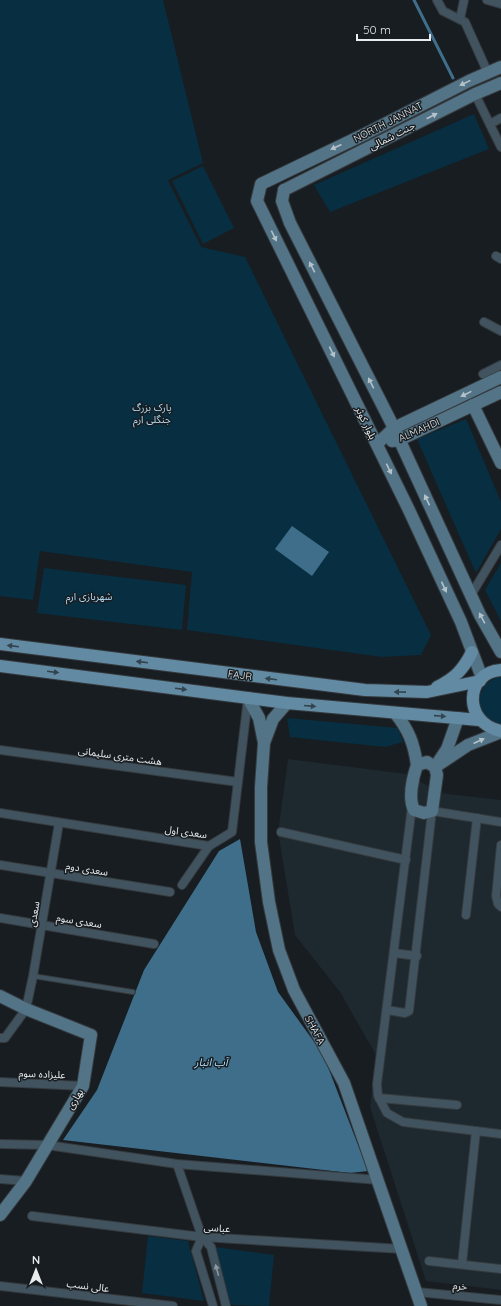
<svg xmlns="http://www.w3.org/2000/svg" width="501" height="1306" font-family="Quicksand,'Noto Sans Arabic',sans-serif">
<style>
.built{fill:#1d282f}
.green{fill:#082e41}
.water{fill:#3e6e8a}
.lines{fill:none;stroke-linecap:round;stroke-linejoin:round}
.stream{stroke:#3e6e8a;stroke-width:3}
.lane-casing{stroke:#353a3e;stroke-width:6}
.street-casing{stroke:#353a3e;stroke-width:10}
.secondary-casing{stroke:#353a3e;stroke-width:14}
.primary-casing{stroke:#353a3e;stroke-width:14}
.lane{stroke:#40535f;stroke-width:4}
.street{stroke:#40535f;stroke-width:8}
.secondary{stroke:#537386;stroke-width:12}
.primary{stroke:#628ba3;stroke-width:12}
.oneway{fill:#b4c2ca}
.oneway2{fill:#32444e}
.oneway3{fill:#8c989f}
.labels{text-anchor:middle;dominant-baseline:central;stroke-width:3;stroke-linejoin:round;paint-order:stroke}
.street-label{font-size:10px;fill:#e8ecee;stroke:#181d21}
.park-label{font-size:10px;fill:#b1ddf8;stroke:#181d21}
.water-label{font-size:11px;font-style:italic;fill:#aedaf5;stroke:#181d21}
</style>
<rect width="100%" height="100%" fill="#181d21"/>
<path class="built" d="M288,759l119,15 33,19 61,7v490l-75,-9 -56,-174 6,-52 -36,-63 -45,-57 -17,-103z"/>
<g class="green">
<path d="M0,0h163l40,163 -35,17 33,67 44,10 186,378 -10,20 -39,2 -195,-27 5,-58 -152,-21 -7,49 -33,-4z"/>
<path d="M474,114l15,35 -159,63 -16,-27z"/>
<path d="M203,166l31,62 -31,16 -31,-63z"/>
<path d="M466,419l35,83v27l-25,44 -59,-134z"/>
<path d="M501,563v58l-16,-31z"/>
<path d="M44,568l142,17 -4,45 -145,-17z"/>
<path d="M501,676v50c-29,-7 -28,-43 0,-50z"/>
<path d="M287,718l111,10 5,14 -18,5 -95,-10z"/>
<path d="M148,1236l40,5 16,60 -62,-8z"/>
<path d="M215,1247l59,8 -5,51 -38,-1z"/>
</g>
<g class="water">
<path d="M292,526l37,26 -17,24 -37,-27z"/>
<path d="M240,839l16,93 22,60 45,62 45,117 -18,2 -287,-33 34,-50 47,-120 75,-119z"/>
</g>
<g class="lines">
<path class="stream" d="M414,0l39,78"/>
<g class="lane-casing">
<path id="lane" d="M33,976l100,16"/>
</g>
<g class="street-casing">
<g id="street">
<path d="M437,0l6,11 22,11 23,51"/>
<path d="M487,0l14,4"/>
<path d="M460,19l4,-19"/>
<path d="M475,94l26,53"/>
<path d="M490,124l11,-6"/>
<path d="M496,256l5,3"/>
<path d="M484,322l17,9"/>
<path d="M483,374l18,-9"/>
<path d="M471,595l30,-50"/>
<path d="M0,750l238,32"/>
<path d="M412,806l-35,278 1,12 9,17 16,9 98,12"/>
<path d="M0,813l209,33 23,-14 16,-134"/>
<path d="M281,832l125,28"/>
<path d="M501,845l-5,51 2,8 3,3"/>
<path d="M0,865l170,27"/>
<path d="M182,885l27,-39"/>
<path d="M466,915l11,-97"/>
<path d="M0,918l154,26"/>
<path d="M394,953l23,3"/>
<path d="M387,1010l18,3 4,-2 23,-200 69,11"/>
<path d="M0,1038h5l21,-29 7,-33 26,-153"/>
<path d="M0,1082l83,4"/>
<path d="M379,1098l78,7"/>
<path d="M0,1144l47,1 130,19 202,16"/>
<path d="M177,1164l25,73 9,10 15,59"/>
<path d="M0,1179l26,2"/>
<path d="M32,1216l170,21 200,12"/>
<path d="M202,1237l-6,14 17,55"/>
<path d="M429,1261l72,8"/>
<path d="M462,1264l14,-133"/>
<path d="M0,1286l173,20"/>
<path d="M417,1292l84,8"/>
</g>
</g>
<g class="secondary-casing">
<g id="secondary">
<path d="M284,190l-2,11 8,22 104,205 86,187 21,37"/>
<path d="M284,190l191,-96 26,-11"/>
<path d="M473,405l28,58"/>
<path d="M392,441l7,-1 102,-48"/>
<path d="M377,444l17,-16 107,-51"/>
<path d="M482,678l-21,-56 -53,-114 -151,-307 4,-17 106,-51 102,-52 32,-14"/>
<path d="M248,698l11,20 5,25 9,-24 14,-16"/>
<path d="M395,713c14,17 19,31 22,52"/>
<path d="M264,743l-3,44v55l8,60 10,48 15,40 50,93 77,223"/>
<path d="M439,761l8,-12 11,-31"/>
<path d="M427,762l8,5 2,8 -5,36 -8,2 -10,-3c-6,-12 -1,-33 3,-45z"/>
<path d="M435,767l33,-22 33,-13"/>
<path d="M0,996l26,13 65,26 -8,51 -57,95 -26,34"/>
</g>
</g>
<g class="primary-casing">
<g id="primary">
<path d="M0,644l365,46 62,2 53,-11"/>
<path d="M0,666l287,37 192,17"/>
<path d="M501,670c-36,2 -39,53 0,61"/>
<path d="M437,687c18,-9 26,-17 35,-35"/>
</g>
</g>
<use href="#lane" class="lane"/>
<use href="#street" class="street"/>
<use href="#secondary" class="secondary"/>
<use href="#primary" class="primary"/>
</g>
<defs><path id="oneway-solid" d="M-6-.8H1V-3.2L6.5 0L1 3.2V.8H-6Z"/></defs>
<g class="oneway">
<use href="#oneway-solid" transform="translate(465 83) rotate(154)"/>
<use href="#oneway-solid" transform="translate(432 116) rotate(-27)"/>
<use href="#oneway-solid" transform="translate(336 147) rotate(155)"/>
<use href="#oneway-solid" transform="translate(274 236) rotate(64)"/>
<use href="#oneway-solid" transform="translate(312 267) rotate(-117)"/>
<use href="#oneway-solid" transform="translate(332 352) rotate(64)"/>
<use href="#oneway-solid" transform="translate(371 383) rotate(-117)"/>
<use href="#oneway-solid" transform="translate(466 394) rotate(154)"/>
<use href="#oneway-solid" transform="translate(389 469) rotate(64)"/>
<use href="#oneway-solid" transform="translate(427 500) rotate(-115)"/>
<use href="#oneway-solid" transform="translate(444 587) rotate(65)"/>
<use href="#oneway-solid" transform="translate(482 618) rotate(-118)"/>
<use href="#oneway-solid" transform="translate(479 741) rotate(-24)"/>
</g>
<g class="oneway2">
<use href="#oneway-solid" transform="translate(13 646) rotate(-173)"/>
<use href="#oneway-solid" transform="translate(142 662) rotate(-173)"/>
<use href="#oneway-solid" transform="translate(53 672) rotate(7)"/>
<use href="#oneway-solid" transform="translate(271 679) rotate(-173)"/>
<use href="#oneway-solid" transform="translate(181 689) rotate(7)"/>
<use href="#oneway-solid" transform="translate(400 692) rotate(-179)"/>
<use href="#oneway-solid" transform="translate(310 706) rotate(5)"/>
<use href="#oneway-solid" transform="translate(440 716) rotate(4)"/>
</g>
<use class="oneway3" href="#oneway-solid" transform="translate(217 1270) rotate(-105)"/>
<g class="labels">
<g class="street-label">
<text transform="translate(388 122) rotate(-27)">NORTH JANNAT</text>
<text transform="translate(392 136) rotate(-27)">جنت شمالی</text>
<text transform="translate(366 423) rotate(64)">بلوار کوثر</text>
<text transform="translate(419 430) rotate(-24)">ALMAHDI</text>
<text transform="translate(240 675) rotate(7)">FAJR</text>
<text transform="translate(120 756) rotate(8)">هشت متری سلیمانی</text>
<text transform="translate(186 832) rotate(8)">سعدی اول</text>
<text transform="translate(87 869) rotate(9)">سعدی دوم</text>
<text transform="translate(34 914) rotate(-80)">سعدی</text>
<text transform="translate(79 921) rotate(9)">سعدی سوم</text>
<text transform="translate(315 1030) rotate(62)">SHAFA</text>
<text transform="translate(42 1074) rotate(2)">علیزاده سوم</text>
<text transform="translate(75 1099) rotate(-59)">بهاری</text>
<text transform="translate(217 1228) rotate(4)">عباسی</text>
<text transform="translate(88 1286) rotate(7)">عالی نسب</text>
<text transform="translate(460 1286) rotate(6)">خرم</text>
</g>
<g class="park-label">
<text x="152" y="407">پارک بزرگ<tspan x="152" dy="12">جنگلی ارم</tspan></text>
<text x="89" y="596">شهربازی ارم</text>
</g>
<g class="water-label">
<text x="211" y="1062">آب انبار</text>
</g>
</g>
<g transform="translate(36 1270)" stroke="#181d21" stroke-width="3" paint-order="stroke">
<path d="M0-3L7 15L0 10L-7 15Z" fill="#e8ecee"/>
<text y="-6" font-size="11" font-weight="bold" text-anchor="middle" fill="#e8ecee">N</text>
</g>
<path d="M357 34v6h73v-6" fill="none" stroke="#e8ecee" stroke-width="2"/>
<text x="363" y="34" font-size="12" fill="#e8ecee" stroke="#181d21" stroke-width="3" paint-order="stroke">50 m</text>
</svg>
